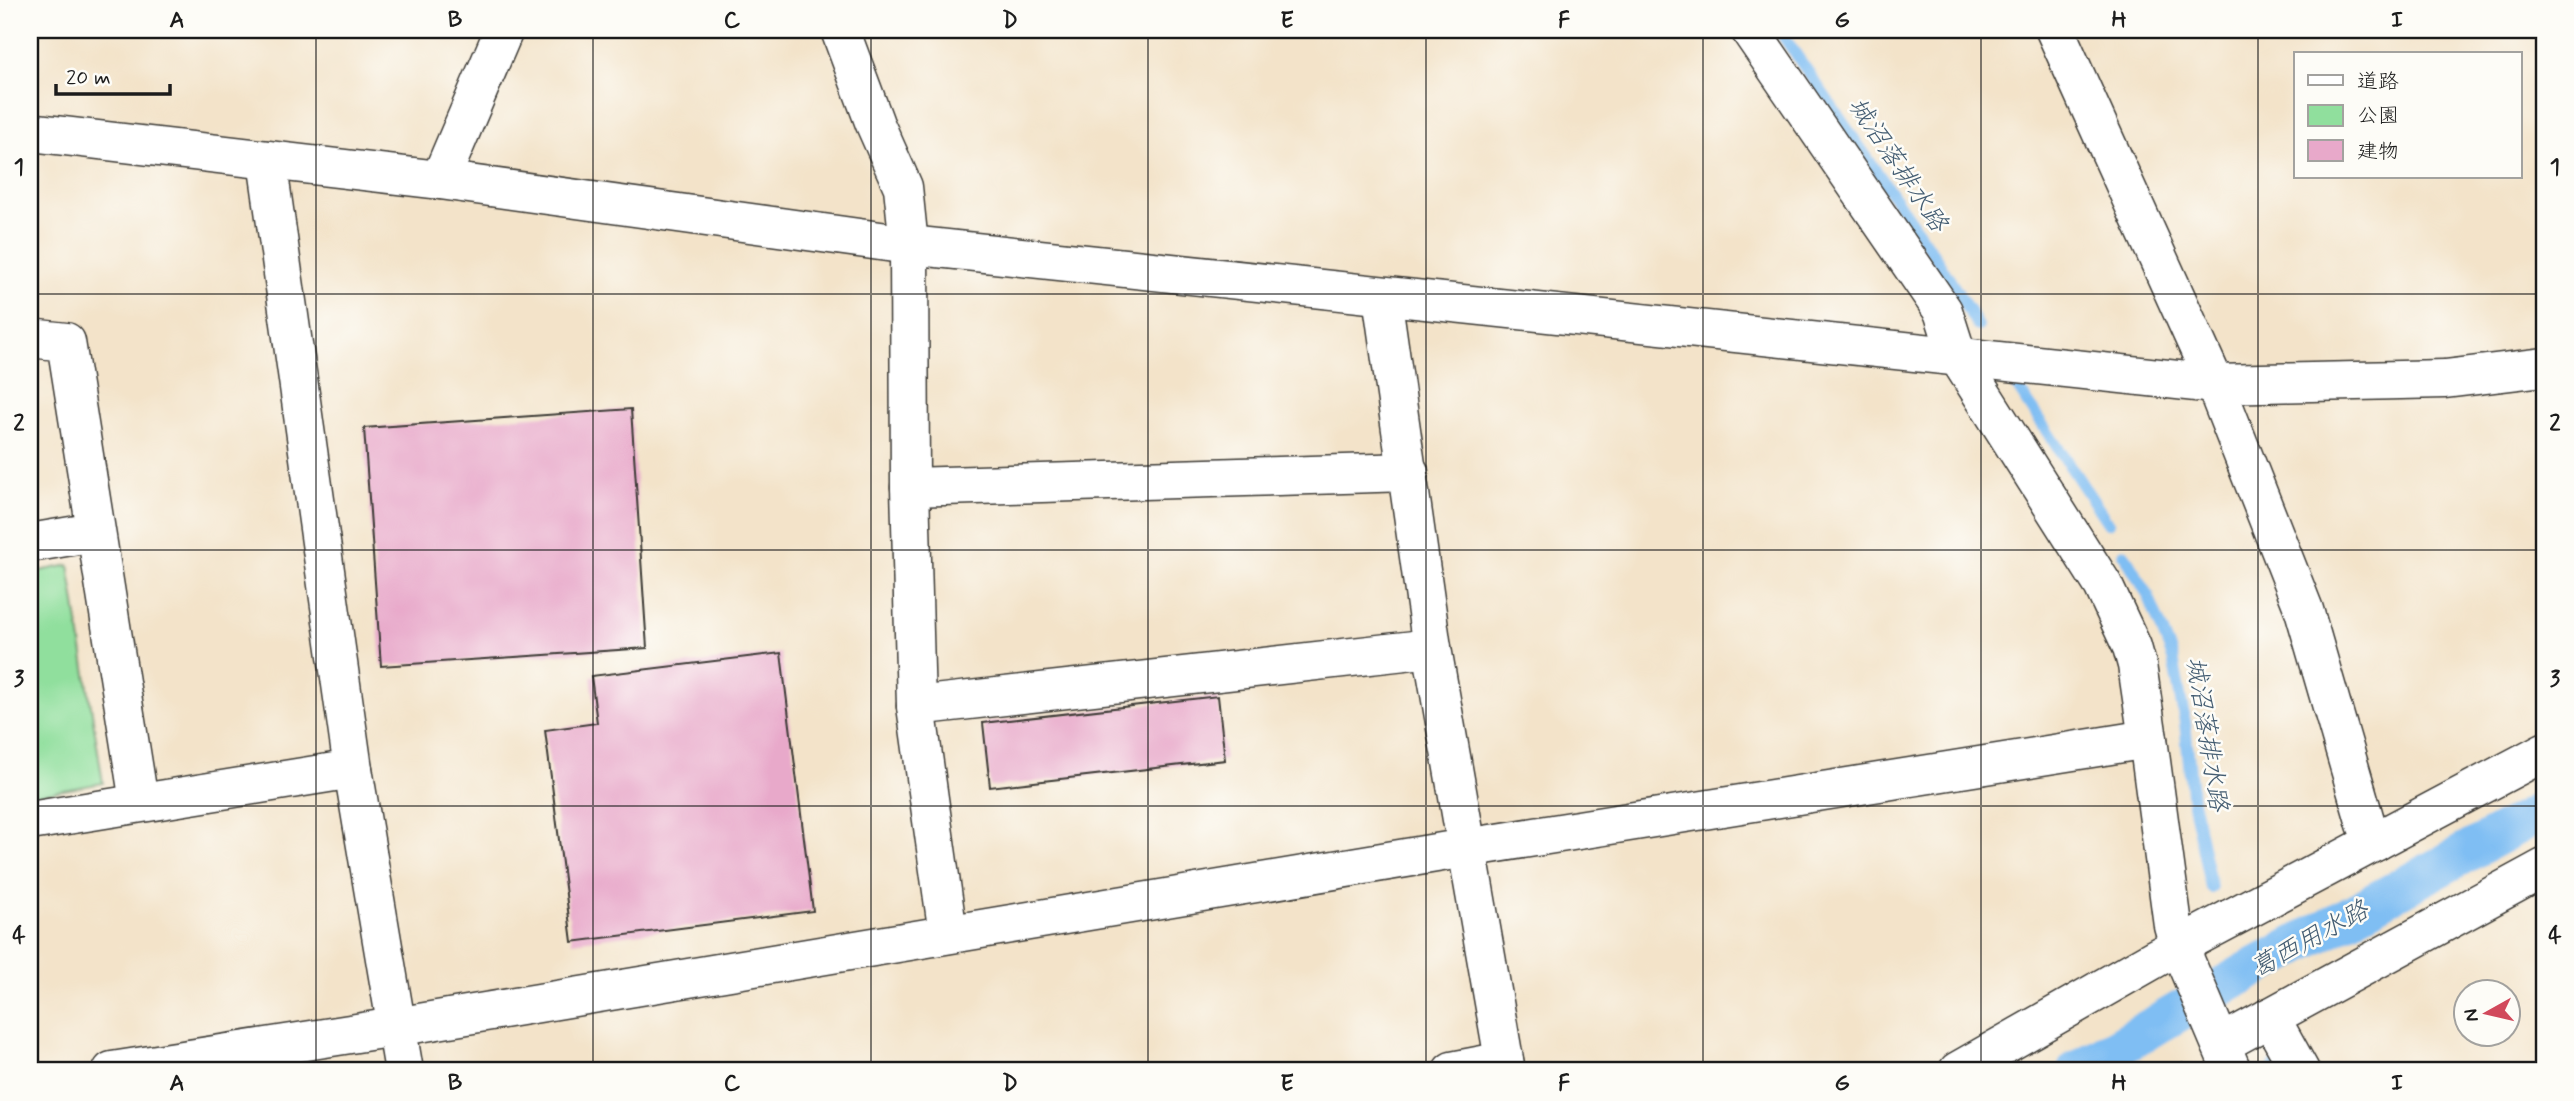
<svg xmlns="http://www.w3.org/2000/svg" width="2574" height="1101" font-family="Mynerve,'Klee One',sans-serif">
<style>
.green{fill:#90df9d;stroke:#567e5c;stroke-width:2}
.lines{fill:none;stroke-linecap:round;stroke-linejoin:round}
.stream{stroke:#7fbef3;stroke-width:12}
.canal{stroke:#7fbef3;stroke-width:40}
.building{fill:#e8a9ca}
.minor-casing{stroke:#3c3a36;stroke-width:41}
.path{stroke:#3c3a36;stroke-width:4.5;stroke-dasharray:2 5;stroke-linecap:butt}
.minor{stroke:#fff;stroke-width:38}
.grid{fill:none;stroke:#1c1c1c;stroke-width:2;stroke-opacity:0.55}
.labels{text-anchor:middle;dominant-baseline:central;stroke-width:5;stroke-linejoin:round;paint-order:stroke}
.water-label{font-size:26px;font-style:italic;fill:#445d72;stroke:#fdfcf7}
.neatline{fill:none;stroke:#1c1c1c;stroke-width:2.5}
.grid-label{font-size:23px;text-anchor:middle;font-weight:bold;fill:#1c1c1c}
</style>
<rect width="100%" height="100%" fill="#fdfcf7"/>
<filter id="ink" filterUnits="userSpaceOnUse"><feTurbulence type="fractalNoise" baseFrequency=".0143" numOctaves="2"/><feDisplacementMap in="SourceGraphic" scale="14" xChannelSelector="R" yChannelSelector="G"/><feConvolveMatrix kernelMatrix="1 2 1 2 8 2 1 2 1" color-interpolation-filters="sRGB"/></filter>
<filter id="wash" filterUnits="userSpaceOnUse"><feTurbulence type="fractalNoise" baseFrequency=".00686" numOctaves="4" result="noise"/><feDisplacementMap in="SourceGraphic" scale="28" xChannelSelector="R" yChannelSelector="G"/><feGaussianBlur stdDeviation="1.57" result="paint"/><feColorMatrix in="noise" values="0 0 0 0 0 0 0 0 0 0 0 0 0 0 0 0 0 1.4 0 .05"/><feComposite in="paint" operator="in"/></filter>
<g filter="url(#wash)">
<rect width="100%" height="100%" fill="#f3e3c9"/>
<path class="green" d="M69,565l34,218 -73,13v-223z"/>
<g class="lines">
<g class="stream">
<path d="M1779,30l157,228 42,68"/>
<path d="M2014,382l94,141"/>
<path d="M2124,554l24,41 25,63 12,64 8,82 18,84"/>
<path d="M2274,1067l2,4"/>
</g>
<path class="canal" d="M2077,1071l172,-100 295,-161"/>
</g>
<g id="blocks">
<g class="building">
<path d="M631,409l16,239 -266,18 -17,-238z"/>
<path d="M781,653l32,258 -241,31 -27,-212 52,-7 -6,-47z"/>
<path d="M1218,696l7,64 -235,27 -7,-64z"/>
</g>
</g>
</g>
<g filter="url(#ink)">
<use href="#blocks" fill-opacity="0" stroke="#3c3a36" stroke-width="2"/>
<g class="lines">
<g class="minor-casing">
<g id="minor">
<path d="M840,30l35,94 28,63 6,58 1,242 6,219 32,228"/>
<path d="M1750,30l193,281 14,44 146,230 29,62 5,18 11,74 25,186 6,21 53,125"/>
<path d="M2055,30l160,354 89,226 62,214 9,18"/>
<path d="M30,132l410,48 469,65 1306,139 230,-5 99,-12"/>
<path d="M267,160l86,609 51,302"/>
<path d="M440,180l64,-150"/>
<path d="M1382,296l50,352 74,423"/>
<path d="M30,338l36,4 73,460"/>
<path d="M910,487l499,-15"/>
<path d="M30,543l65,-11"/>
<path d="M916,706l516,-58"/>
<path d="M30,821l323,-52"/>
<path d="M2270,1017l30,54"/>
<path d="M2221,1044l323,-176"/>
<path d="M112,1071l283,-44 1071,-179 682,-109"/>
<path d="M1452,1071l52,-10"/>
<path d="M1958,1071l198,-113 388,-206"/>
</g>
</g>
<path class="path" d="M2170,1071l18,-10"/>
<use href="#minor" class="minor"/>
</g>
</g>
<path class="grid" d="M316,30v1041M593,30v1041M871,30v1041M1148,30v1041M1426,30v1041M1703,30v1041M1981,30v1041M2258,30v1041M30,294h2514M30,550h2514M30,806h2514"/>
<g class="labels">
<g class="water-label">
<text transform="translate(1897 165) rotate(56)">城沼落排水路</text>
<text transform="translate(2206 734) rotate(81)">城沼落排水路</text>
<text transform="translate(2310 940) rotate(-29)">葛西用水路</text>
</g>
</g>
<rect width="2574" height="1101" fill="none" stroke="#fdfcf7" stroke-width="77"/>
<rect x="2294" y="52" width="228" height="126" fill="#fdfcf7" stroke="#a3a29f" stroke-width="2"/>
<rect x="2308" y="75" width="35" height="10" fill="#ffffff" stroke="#a3a29f" stroke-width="2"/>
<text x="2357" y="88" font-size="21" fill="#1c1c1c">道路</text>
<rect x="2308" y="105" width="35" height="21" fill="#90df9d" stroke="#a3a29f" stroke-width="2"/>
<text x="2357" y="122" font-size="21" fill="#1c1c1c">公園</text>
<rect x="2308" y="140" width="35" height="21" fill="#e8a9ca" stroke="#a3a29f" stroke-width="2"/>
<text x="2357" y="158" font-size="21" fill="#1c1c1c">建物</text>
<g transform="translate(2487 1013) rotate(262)"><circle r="33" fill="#fdfcf7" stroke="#a3a29f" stroke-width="2"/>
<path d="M0-5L12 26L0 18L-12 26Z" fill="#d1495b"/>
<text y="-10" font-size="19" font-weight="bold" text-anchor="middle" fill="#1c1c1c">N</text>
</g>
<path d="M56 84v10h114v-10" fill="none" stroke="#1c1c1c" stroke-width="3.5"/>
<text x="66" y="84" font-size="21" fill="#1c1c1c" stroke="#fdfcf7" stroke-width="5" paint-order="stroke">20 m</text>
<rect x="38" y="38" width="2498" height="1024" class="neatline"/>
<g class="grid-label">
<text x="177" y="27">A</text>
<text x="455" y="27">B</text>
<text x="732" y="27">C</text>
<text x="1010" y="27">D</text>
<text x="1287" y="27">E</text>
<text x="1564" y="27">F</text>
<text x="1842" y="27">G</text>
<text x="2119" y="27">H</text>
<text x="2397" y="27">I</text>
<text x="19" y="174">1</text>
<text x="2555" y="174">1</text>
<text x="19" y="430">2</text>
<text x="2555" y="430">2</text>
<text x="19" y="686">3</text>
<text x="2555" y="686">3</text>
<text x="19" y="942">4</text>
<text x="2555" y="942">4</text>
<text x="177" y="1090">A</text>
<text x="455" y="1090">B</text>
<text x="732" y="1090">C</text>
<text x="1010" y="1090">D</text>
<text x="1287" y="1090">E</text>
<text x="1564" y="1090">F</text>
<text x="1842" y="1090">G</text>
<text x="2119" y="1090">H</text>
<text x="2397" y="1090">I</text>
</g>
</svg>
